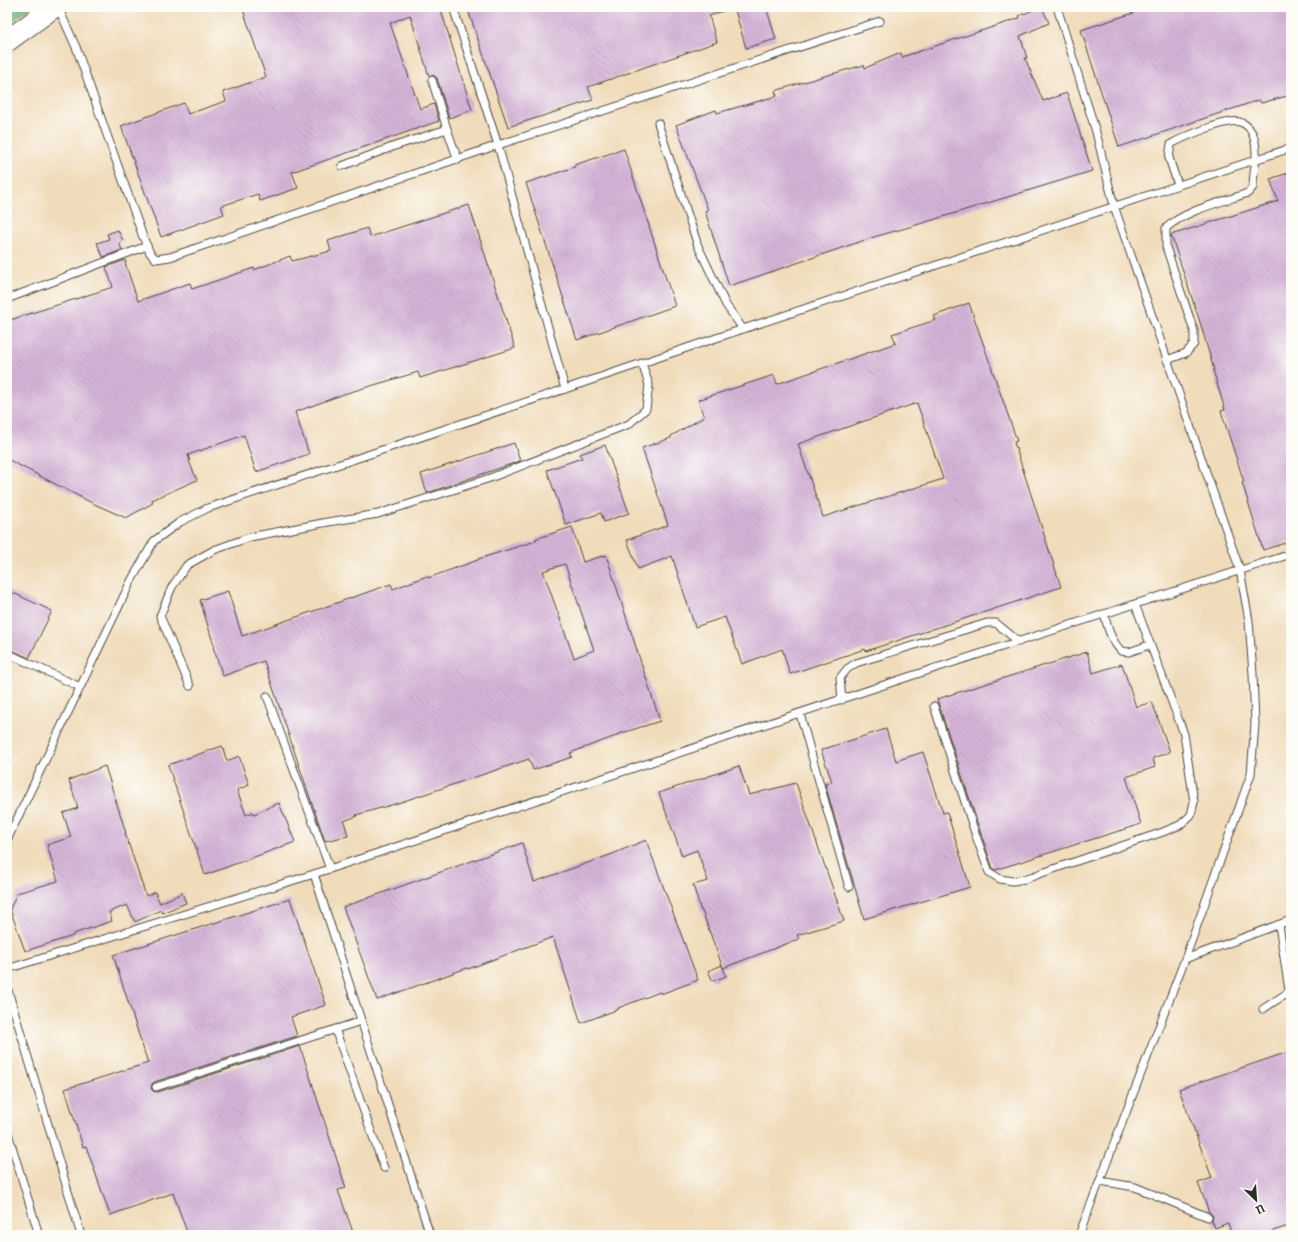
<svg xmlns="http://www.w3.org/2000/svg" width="1298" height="1242" font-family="'IM FELL French Canon',serif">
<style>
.forest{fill:url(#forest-crowns);stroke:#4c7255}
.building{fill:url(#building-back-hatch);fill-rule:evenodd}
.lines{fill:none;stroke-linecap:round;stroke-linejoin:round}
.lane-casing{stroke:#494540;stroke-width:9}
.secondary-casing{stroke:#494540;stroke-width:23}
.lane{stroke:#fff;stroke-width:7}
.secondary{stroke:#fff;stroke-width:21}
</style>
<defs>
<pattern id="forest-crowns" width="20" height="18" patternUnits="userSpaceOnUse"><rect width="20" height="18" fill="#6db87f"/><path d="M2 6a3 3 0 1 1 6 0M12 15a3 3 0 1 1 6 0" fill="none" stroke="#5a9668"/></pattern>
<pattern id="building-back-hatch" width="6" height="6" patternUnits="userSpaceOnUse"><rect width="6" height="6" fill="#d4b3d7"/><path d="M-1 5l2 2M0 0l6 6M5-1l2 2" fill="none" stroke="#b69ab9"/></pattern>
</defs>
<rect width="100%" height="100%" fill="#fdfcf7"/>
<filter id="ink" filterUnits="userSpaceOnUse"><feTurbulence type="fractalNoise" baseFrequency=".025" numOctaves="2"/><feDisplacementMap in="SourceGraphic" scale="8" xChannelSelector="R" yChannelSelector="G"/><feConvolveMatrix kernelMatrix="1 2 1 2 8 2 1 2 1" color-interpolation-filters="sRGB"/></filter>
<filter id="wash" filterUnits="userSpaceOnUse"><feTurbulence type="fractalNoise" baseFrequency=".012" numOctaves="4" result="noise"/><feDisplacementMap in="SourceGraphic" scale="16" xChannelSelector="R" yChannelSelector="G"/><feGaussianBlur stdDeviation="0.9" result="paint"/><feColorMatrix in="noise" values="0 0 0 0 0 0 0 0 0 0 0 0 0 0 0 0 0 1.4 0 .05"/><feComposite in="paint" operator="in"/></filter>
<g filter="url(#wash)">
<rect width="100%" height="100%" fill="#f0dbba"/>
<path class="forest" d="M7,7h24l-24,19z"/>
<g id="blocks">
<g class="building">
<path d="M242,7h198l32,103 -23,8 -12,-40 -4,-3 -4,1 -19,-61 -20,8 30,86 14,-5 5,17 -147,51 6,16 -38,13 -2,-7 -37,12 3,8 -63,23 -40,-111 63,-23 4,11 38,-13 -3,-9 43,-15z"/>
<path d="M467,7h262v2l-20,7 8,26 -129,45 5,13 -85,27z"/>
<path d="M734,7h32l10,32 -30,9z"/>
<path d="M1040,7h2l7,16 -29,13 7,22h-2l18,43 24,-8 25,78 -179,55 -39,11 -145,49 -24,-75 3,-1 -32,-85 40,-15 1,3 60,-17 -2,-5 46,-14 43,-12 1,3 36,-15 1,4 118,-39 -1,-2z"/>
<path d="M1152,7h139v88l-30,8 -2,-3 -140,47 -38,-117z"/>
<path d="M624,149l51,157 -98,34 -51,-157 49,-16 -1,-2z"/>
<path d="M1291,172v369l-28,9 -21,-68h2l-23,-71 4,-1 -12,-40h1l-14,-48 -29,-87 107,-34 -8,-22z"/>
<path d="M469,205l46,143 -95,30 -2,-6 -71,21 -52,19 14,42 -53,18 -12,-37 -56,20 2,6h-1l8,19 -45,20 1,3 -27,15 -34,-15 -85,-44v-53h3l-3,-10v-75l106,-34 -7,-20 19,-7 1,2 -1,1 13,38 52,-18 2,6 62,-21v2l36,-14 2,5 39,-10 -3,-10 39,-13 3,9z"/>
<path d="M118,230l5,11 -4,2 3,7 -19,7 -6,-14 12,-4 -2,-5z"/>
<path d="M969,303l48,138 -3,1 47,145 -195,64 -1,-2 -75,25 -8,-25 -40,15 -17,-47 -30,10 -23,-71 -34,13 -11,-29 41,-15 -26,-77 29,-10v-2l33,-19 -6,-17 76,-25 3,9 119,-41 -4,-9 44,-14 -2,-4zM917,403l26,76 -120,38 -25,-73z"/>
<path d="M514,443l6,18 -93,32 -6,-19z"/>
<path d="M605,445l24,68 -25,9 -3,-9 -35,12 -19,-55 35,-12 -2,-4z"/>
<path d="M572,527l11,35 23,-7 54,166 -44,14v1l-46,17 2,4 -39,13 -4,-11 -131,44 -42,12 1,1 -13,5 4,15 -23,5 -16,-46 -45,-134 -41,15 -10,-29 1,-1 -14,-46 28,-9 14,45 149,-52 2,5 34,-13 1,2 50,-18v-1l58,-18 -1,-2zM565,564l29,86 -20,8 -31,-87z"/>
<path d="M7,590l45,21 -23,47 -22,-10z"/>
<path d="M1087,652l6,21 29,-9 14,43 16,-5 18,50 -17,6 2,9 -29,10 15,47 -146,46 -2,-1 -12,-35 -44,-135z"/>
<path d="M886,729l10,32 27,-9 20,61 4,-1 23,75 -106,32 -39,-135 7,-2 -11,-32z"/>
<path d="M222,746l5,15 12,-5 10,29 -12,5 9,25 7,-3 1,2 25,-11 16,39 -90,33 -37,-110z"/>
<path d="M105,766l21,67h-1l21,63 9,-4 5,11 22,-10 4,10 -24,10 -1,-3 -26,12 -8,-17 -18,7 3,9 -39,13v2l-48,15 -15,-42 7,-16 41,-12 -11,-36 24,-8 -8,-24 15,-5 -9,-28z"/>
<path d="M739,766l10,29 47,-12 48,138 -47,14 2,4 -76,29 -21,-57h-1l-8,-26 15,-4 -11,-31 -15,6 -23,-63z"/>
<path d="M646,840l52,140 -37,14 -1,-2 -42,16 1,1 -38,14 -28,-86 -85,32 -1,-1 -90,32 -34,-93 179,-64 12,39 76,-27z"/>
<path d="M290,899l36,106 -35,12 6,19 -143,46 -2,2 -1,4 2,3 5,1 142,-46 46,142 -8,2 16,45h-166l-15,-42 -63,22 -24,-69 -3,1 -18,-58 83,-26 -35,-108z"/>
<path d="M722,965l4,11 -13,5 -5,-10z"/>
<path d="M1291,1051v174l-30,10h-29l-4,-12 -13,5 -3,-8 1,-4 -4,-4 -11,-29 14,-5 -33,-89z"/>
</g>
</g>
</g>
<g filter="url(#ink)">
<use href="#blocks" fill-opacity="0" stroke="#494540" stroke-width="1"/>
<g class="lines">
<g class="lane-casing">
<g id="lane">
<path d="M58,7l18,40 67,190 7,16 6,6 14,-2 328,-112 -45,-138"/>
<path d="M1057,7l39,125 18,74 126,364 9,51 4,53 2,50 -4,50 -66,185 -106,276"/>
<path d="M432,80l15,49"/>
<path d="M658,123l40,123 28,59 17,24"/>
<path d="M342,166l53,-20 52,-17 11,31"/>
<path d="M7,299l140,-53"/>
<path d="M1167,360l19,-7 8,-9v-13l-28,-84v-19c20,-18 56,-26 82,-35l5,-6c0,-17 6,-33 1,-49 -2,-7 -7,-14 -14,-16 -13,-4 -56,15 -69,22l-2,14 9,27"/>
<path d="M565,389l-67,-244 382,-124"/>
<path d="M1104,614c4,15 7,26 17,37l8,1 20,-7"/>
<path d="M7,653l73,34"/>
<path d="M190,686l-30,-70 12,-29 15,-22 27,-15 36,-13 78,-15 50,-8 112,-36 139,-54 17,-15 3,-24 -7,-22"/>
<path d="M267,696l63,173"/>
<path d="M842,700l-2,-22 7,-9 9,-6 131,-40h9l23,19"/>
<path d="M934,706l42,130 13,36 11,7 13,2 12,-2 40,-14 98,-33 17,-7 11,-10 3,-13 -10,-68 -49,-130"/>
<path d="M800,714l49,173"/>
<path d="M7,840l124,-259 23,-40 26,-19 28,-14 357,-119 178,-60 548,-181"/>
<path d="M314,874l116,361"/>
<path d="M1185,959l106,-39"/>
<path d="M7,969l307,-95 600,-199 377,-121"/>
<path d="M7,987l74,248"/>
<path d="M1263,1009l23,-15 3,-4 -10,-65"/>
<path d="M335,1029l49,139"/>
<path d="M156,1087l205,-66"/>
<path d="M7,1130l32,105"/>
<path d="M1100,1181l35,6 73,30"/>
</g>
</g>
<g class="secondary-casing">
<path id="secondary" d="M7,41l47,-34"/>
</g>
<use href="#lane" class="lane"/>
<use href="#secondary" class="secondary"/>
</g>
</g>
<rect width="1298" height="1242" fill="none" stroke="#fdfcf7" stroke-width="24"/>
<g transform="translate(1256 1200) rotate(155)" stroke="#fdfcf7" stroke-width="3" paint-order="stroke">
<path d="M0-3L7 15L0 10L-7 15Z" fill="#2b2b2b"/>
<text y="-6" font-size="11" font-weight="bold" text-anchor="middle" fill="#2b2b2b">U</text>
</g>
</svg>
